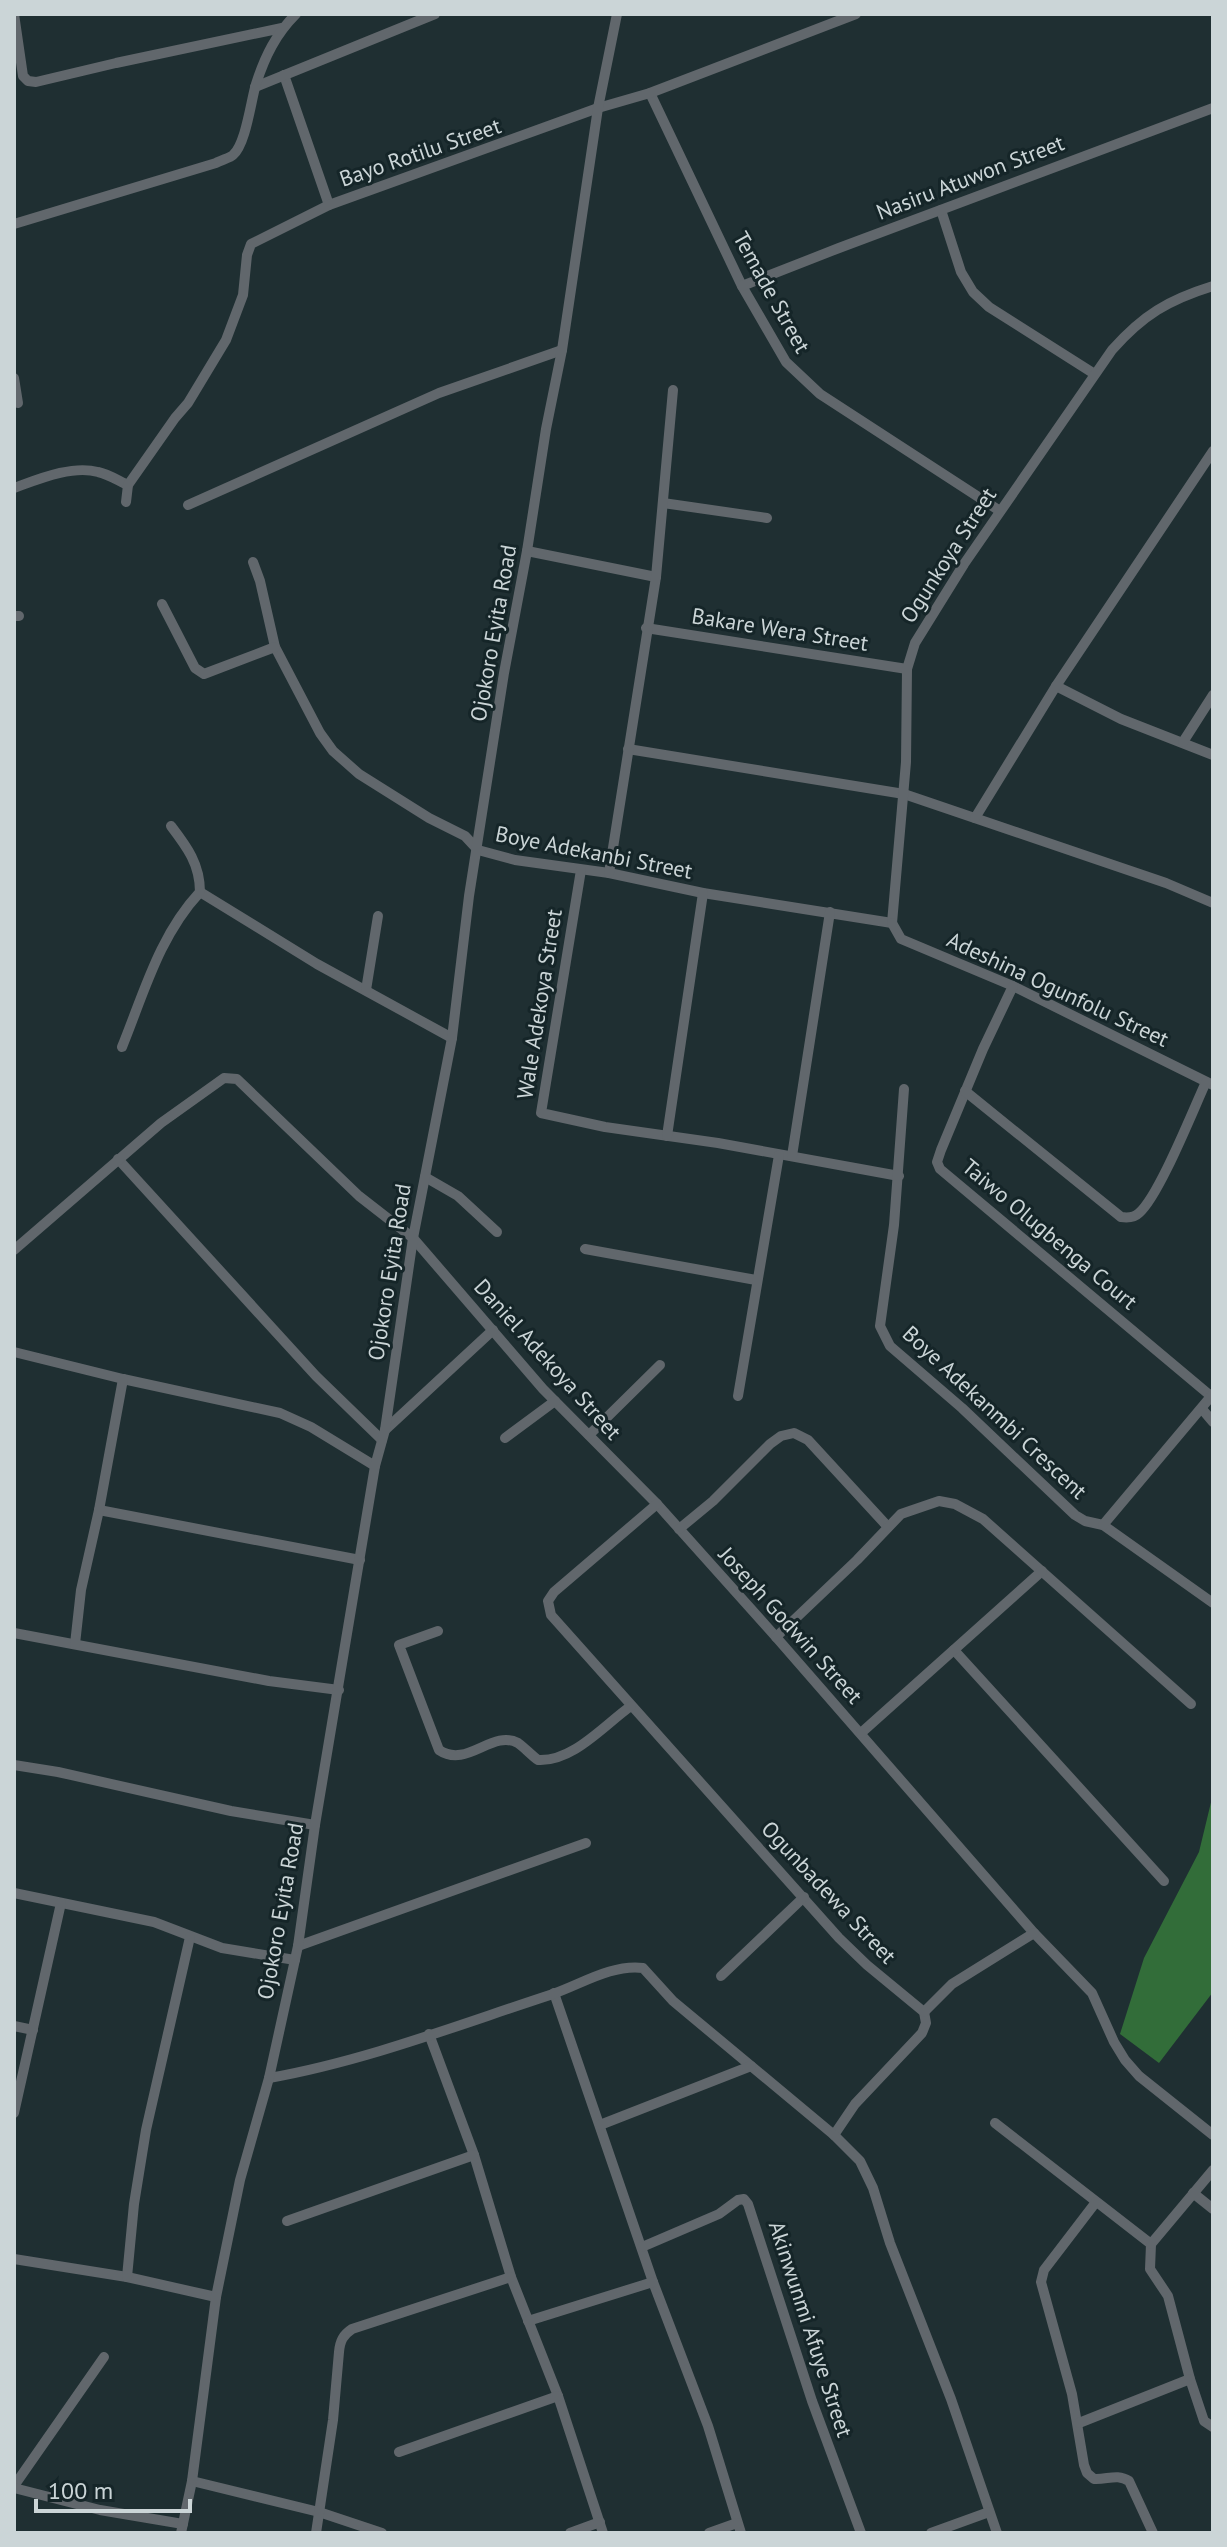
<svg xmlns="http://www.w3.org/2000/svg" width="1227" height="2547" font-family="'PT Sans',sans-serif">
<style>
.forest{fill:#326d39}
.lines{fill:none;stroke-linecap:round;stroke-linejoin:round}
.minor{stroke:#61676c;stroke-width:10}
.labels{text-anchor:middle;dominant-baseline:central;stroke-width:6;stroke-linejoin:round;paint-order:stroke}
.street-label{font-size:22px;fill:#cbd5d7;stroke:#152528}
</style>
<rect width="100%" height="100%" fill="#1f2f32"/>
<path class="forest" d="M1213,1794v198l-54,71 -39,-29 24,-76 55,-106z"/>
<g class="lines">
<g class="minor">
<path d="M14,14l9,62 5,5 8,1 80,-19 166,-35"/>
<path d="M284,75l45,130"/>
<path d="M255,87l180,-73"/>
<path d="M650,93l92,193 44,76 34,32 180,117"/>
<path d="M941,210l20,62 12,20 16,15 104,66"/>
<path d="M14,224l202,-61c5,-3 14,-5 17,-8 13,-11 18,-55 23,-71 9,-28 20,-50 40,-70"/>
<path d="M742,286l97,-38 374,-140"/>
<path d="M14,378l4,25"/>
<path d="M14,488c25,-9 58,-23 84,-16 10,2 21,9 30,13"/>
<path d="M126,502l2,-17 47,-67 13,-15 38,-63 17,-45 4,-40 4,-11 78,-39 269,-97 52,-15 206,-79"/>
<path d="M663,503l104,15"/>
<path d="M188,505l251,-112 123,-43"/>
<path d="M527,551l129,26"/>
<path d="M253,562l7,19 15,66 45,86 13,18 26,23 70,44 36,18 13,14"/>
<path d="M162,604l33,64 9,6 71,-27"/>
<path d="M14,616h5"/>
<path d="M646,628l261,41"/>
<path d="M1056,686l65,33 92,36"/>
<path d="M1183,742l30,-47"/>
<path d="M628,749l276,45 262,89 47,20"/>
<path d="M975,818l81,-132 157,-235"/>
<path d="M478,850l37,10 94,13 94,20 189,30"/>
<path d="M581,870l-40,243 64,14 113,16 181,33"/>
<path d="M609,873l47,-296 17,-187"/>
<path d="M200,892l117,72 135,74"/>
<path d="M892,923l14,-161 1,-93 8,-26 49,-79 148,-214c31,-35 56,-50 101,-64"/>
<path d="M892,923l9,16 112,47 200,99"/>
<path d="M1013,986l-30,63 -42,101 -4,12 3,7 272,228"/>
<path d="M366,990l12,-74"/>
<path d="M122,1047c22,-54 37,-111 78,-155 0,-28 -13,-45 -29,-66"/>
<path d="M904,1089l-10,136 -14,101 10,20 72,62 113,107 10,6 18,4 110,78"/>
<path d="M965,1091l156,126c7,1 13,1 18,-4 20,-17 54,-103 67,-131"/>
<path d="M667,1136l36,-243"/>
<path d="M792,1156l38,-244"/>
<path d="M118,1159l198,217 66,64"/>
<path d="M425,1177l33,19 39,36"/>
<path d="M585,1249l171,31"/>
<path d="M14,1250l147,-127 63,-45 13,1 122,117 54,42 130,151 114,115 119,133 258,296 58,60 22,49 11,18 14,16 74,59"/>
<path d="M14,1352l109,27 157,34 31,14 64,39"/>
<path d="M738,1396l41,-241"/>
<path d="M1202,1409l11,13"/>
<path d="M385,1430l108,-100"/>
<path d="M589,1435l71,-70"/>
<path d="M505,1438l50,-37"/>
<path d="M657,1504l-103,88 -6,9 3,14 288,323 28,27 57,47 2,11 -4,10 -67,71 -21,31"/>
<path d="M99,1510l261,50"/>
<path d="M1103,1525l110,-131"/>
<path d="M679,1529l34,-28 57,-57 11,-8 13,-3 14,7 80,87"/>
<path d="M438,1631l-39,14 40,105c28,19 53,-21 79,-7 7,5 13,12 20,17 35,2 66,-35 93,-54"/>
<path d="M14,1633l255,48 70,9"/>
<path d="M776,1637l81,-77 44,-46 38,-13 16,3 28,15 208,185"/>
<path d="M75,1644l6,-54 18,-80 24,-131"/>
<path d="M954,1650l210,231"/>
<path d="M861,1733l181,-162"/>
<path d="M14,1765l44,7 173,39 84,14"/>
<path d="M14,1893l140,29 68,26 73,12"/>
<path d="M298,1946l288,-103"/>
<path d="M721,1976l83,-79"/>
<path d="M554,1993l99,289 55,144 33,107"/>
<path d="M924,2012l28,-28 82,-51"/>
<path d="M14,2026l19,4"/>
<path d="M429,2034l45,121 37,122 47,119 45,137"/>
<path d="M269,2078c96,-17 189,-53 281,-83 30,-10 61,-31 93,-27l30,33 161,134 26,26 13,27 17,55 61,156 46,134"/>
<path d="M14,2113l47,-210"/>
<path d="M995,2123l156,121 -1,25 18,27 22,83 14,42 9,6"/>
<path d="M600,2125l151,-59"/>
<path d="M1193,2193l20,16"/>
<path d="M1096,2202l-52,68 -3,12 31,112 12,71 3,8 7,6c13,1 23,-6 35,2l24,52"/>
<path d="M287,2221l187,-66"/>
<path d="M1151,2244l62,-74"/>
<path d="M642,2247l77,-33 19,-14 6,-1 4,5 64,197 49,132"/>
<path d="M14,2259l113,18 89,20"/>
<path d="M127,2277l7,-73 12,-74 44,-193"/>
<path d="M528,2321l125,-39"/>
<path d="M1079,2423l111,-44"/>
<path d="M399,2452l159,-56"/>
<path d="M192,2481l127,31 63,21"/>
<path d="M14,2486l90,-129"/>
<path d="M14,2488l86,22 83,14"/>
<path d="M181,2533l11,-52 24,-184 24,-117 29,-102 29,-132 17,-121 60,-359 10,-36 28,-192 39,-200 17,-142 35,-223 23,-122 19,-122 16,-79 36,-242 19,-94"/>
<path d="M316,2533l17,-113 6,-68c1,-11 4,-17 13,-23l159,-52"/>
<path d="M570,2533l30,-11"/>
<path d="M709,2533l28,-10"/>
<path d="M931,2533l58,-21"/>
</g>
</g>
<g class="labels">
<g class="street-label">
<text transform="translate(420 152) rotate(-19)">Bayo Rotilu Street</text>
<text transform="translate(970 177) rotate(-21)">Nasiru Atuwon Street</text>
<text transform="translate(772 292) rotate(61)">Temade Street</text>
<text transform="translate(948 555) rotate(-57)">Ogunkoya Street</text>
<text transform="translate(780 629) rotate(9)">Bakare Wera Street</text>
<text transform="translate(493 633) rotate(-80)">Ojokoro Eyita Road</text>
<text transform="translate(594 852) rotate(11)">Boye Adekanbi Street</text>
<text transform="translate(1058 989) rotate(25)">Adeshina Ogunfolu Street</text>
<text transform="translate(539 1004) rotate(-81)">Wale Adekoya Street</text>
<text transform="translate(1050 1234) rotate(40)">Taiwo Olugbenga Court</text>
<text transform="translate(389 1272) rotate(-81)">Ojokoro Eyita Road</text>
<text transform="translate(548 1359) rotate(48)">Daniel Adekoya Street</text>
<text transform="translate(995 1412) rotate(43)">Boye Adekanmbi Crescent</text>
<text transform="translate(791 1625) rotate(48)">Joseph Godwin Street</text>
<text transform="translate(829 1892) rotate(47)">Ogunbadewa Street</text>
<text transform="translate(280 1911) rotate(-80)">Ojokoro Eyita Road</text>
<text transform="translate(811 2329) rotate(72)">Akinwunmi Afuye Street</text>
</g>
</g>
<rect width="1227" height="2547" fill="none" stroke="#cbd5d7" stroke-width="32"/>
<path d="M36 2499v12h154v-12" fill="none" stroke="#cbd5d7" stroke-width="4"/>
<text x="48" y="2499" font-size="24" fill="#cbd5d7" stroke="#152528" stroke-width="6" paint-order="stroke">100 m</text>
</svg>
